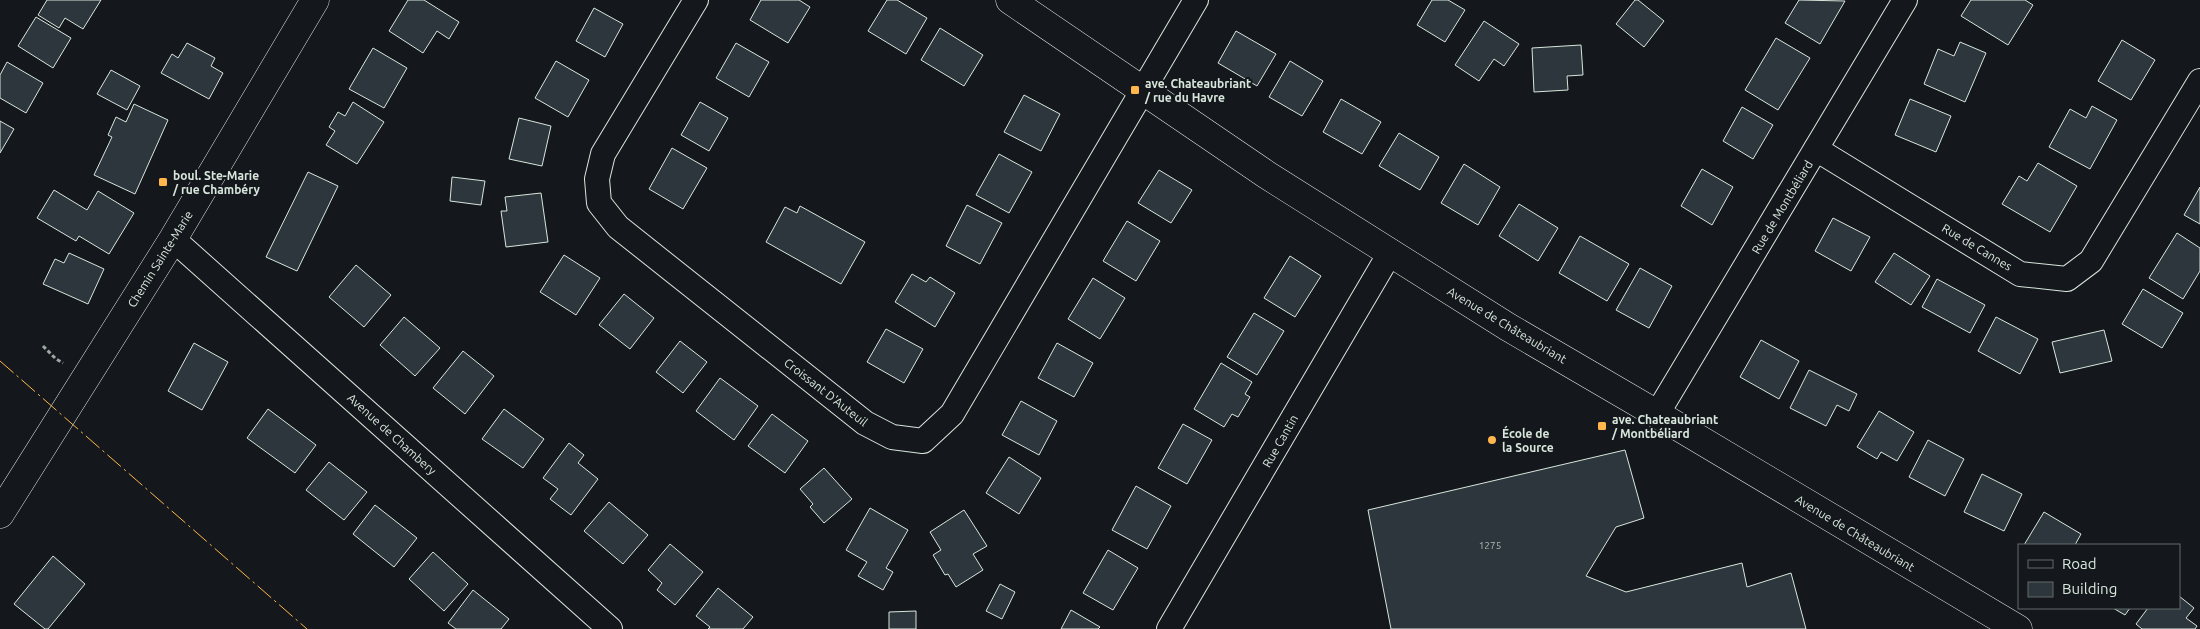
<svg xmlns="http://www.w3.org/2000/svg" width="2200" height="629" font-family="Ubuntu,sans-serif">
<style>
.building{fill:#2c363c;stroke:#d8e6dc}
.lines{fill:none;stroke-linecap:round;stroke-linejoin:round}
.street-casing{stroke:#d8e6dc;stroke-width:26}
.secondary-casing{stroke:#d8e6dc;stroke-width:29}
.path{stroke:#9da8a2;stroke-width:3;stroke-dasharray:4 2.5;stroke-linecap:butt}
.street{stroke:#14181c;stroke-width:24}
.secondary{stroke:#14181c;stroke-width:28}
.power{stroke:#ffb74d;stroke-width:1;stroke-dasharray:18 4 2.5 4;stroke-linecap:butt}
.poi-dot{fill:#ffb74d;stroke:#14181c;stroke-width:2}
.labels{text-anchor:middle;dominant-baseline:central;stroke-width:4;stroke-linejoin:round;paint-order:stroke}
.number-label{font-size:10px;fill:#adbab4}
.poi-label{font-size:12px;font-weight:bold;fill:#d8e6dc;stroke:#14181c;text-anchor:start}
.street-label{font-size:12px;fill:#d8e6dc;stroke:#14181c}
</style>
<rect width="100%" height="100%" fill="#14181c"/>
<g class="building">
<path d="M47,0h54l-18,29 -18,-11 -6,10 -21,-13z"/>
<path d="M408,0h16l35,22 -10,17 -12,-8 -14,22 -34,-22z"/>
<path d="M761,0h38l11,7 -22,36 -38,-23z"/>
<path d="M887,0h10l30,18 -21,36 -38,-23z"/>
<path d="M1432,0h16l17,10 -20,32 -28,-17z"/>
<path d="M1635,0h3l26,21 -20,26 -28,-23z"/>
<path d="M1799,0l46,1 -25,43 -35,-21z"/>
<path d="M1971,0h54l8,5 -25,40 -47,-29z"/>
<path d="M594,8l29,16 -18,33 -29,-16z"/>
<path d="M36,17l35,21 -18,30 -35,-22z"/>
<path d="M1484,21l35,23 -15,22 -10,-7 -15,22 -24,-16z"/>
<path d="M940,28l43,27 -19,31 -43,-26z"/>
<path d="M1236,31l40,23 -19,32 -39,-23z"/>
<path d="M1776,38l34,20 -32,52 -33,-20z"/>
<path d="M2122,40l33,20 -24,40 -33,-19z"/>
<path d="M1960,42l26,11 -21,49 -41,-18 14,-35 16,7z"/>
<path d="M187,43l28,15 -4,8 12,7 -14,26 -48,-26 11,-19 6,4z"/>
<path d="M736,43l33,19 -20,35 -33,-19z"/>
<path d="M1581,45l2,30 -16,1 1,14 -34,2 -2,-44z"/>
<path d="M373,48l34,20 -23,40 -35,-19z"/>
<path d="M556,61l33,19 -21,37 -33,-19z"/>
<path d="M1290,61l33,20 -21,35 -33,-19z"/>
<path d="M7,62l36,21 -17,30 -26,-15v-23z"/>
<path d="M111,70l29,16 -13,24 -30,-16z"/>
<path d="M1024,95l36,19 -19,37 -37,-19z"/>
<path d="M1341,99l40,23 -19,32 -39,-22z"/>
<path d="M1910,99l41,17 -15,36 -41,-17z"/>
<path d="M353,102l31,20 -27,42 -31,-19 9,-14 -6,-4 9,-15 7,4z"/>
<path d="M700,102l28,16 -19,33 -28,-16z"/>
<path d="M134,104l34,16 -33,74 -41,-19 18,-38 -4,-2 8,-18 10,5z"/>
<path d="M2092,106l25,14 -27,49 -41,-22 21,-38 16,9z"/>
<path d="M1742,107l31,18 -20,34 -30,-18z"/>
<path d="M519,118l32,8 -9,40 -33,-7z"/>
<path d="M0,121l14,8 -14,24z"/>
<path d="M1399,133l40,24 -19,33 -41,-24z"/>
<path d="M672,148l35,20 -24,41 -34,-20z"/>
<path d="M999,154l33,18 -23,41 -33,-18z"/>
<path d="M2038,163l39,23 -27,46 -48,-28 17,-28 8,5z"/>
<path d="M1464,164l36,23 -22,38 -37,-22z"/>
<path d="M1702,169l31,18 -21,38 -31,-19z"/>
<path d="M1159,170l33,20 -21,33 -33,-20z"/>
<path d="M308,172l30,14 -41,85 -31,-14z"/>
<path d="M452,177l33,4 -4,24 -31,-4z"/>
<path d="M2200,187v37l-16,-9z"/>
<path d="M54,190l33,20 11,-19 36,22 -25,41 -30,-18 -3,5 -39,-23z"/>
<path d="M541,193l7,49 -42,5 -5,-36h6l-2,-14z"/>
<path d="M1519,204l39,24 -20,33 -39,-25z"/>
<path d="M967,205l35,18 -22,41 -34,-18z"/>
<path d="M800,206l65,36 -24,42 -75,-42 19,-35 12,6z"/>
<path d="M1833,218l37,19 -19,34 -36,-20z"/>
<path d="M1127,221l33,20 -24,40 -33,-20z"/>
<path d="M2177,233l23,15v23l-17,28 -34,-21z"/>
<path d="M1580,236l49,28 -22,37 -48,-28z"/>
<path d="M69,253l35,16 -16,35 -45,-20 12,-25 9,4z"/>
<path d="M1894,253l36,23 -19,29 -36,-23z"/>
<path d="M564,255l36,23 -24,37 -36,-23z"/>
<path d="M1290,256l31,20 -26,41 -31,-19z"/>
<path d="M356,265l35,30 -27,32 -35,-30z"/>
<path d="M1640,268l32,18 -23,42 -33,-18z"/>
<path d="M912,274l14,8 4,-5 25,16 -20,34 -40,-25z"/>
<path d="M1093,278l32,20 -25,41 -32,-20z"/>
<path d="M1937,279l48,26 -15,28 -48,-26z"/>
<path d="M2143,289l40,24 -21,35 -40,-24z"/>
<path d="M624,294l30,24 -24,31 -31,-24z"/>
<path d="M1254,313l30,18 -27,44 -30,-18z"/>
<path d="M404,317l36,31 -25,28 -35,-31z"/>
<path d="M1996,317l42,22 -18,35 -42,-23z"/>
<path d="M886,329l37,20 -19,34 -37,-21z"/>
<path d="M2104,330l8,31 -52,12 -8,-31z"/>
<path d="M1761,340l38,21 -20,38 -39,-22z"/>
<path d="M680,341l27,21 -24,31 -27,-21z"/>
<path d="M194,343l34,19 -26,48 -34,-19z"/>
<path d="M1057,343l36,20 -19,34 -36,-19z"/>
<path d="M463,351l31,25 -29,38 -32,-26z"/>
<path d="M1221,363l31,19 -7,12 5,3 -12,20 -6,-3 -8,13 -30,-18z"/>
<path d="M1809,370l48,24 -8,17 -12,-6 -11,21 -36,-18z"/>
<path d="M720,378l38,28 -24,34 -38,-29z"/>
<path d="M1021,401l36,20 -18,34 -37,-20z"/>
<path d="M268,409l48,36 -21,28 -48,-35z"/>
<path d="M504,409l40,30 -21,29 -41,-29z"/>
<path d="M1879,411l35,21 -17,29 -16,-9 -4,7 -20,-12z"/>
<path d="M772,414l36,27 -23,32 -37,-27z"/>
<path d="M1183,424l29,16 -25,44 -29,-16z"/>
<path d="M1928,440l36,19 -19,37 -36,-19z"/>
<path d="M569,443l15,12 -6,8 20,16 -27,36 -21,-16 8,-10 -15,-11z"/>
<path d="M1625,450l19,68 -28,9 -30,49 40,16 116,-29 5,24 44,-14 15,56h-415l-23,-119z"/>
<path d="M1009,457l32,21 -22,36 -33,-21z"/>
<path d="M329,462l38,30 -23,28 -38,-30z"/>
<path d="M824,468l28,31 -28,24 -14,-16 3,-3 -13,-15z"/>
<path d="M1982,474l40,20 -18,37 -40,-19z"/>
<path d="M1136,486l35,20 -24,43 -35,-19z"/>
<path d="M609,502l39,33 -25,29 -39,-33z"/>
<path d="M375,505l42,33 -23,29 -41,-33z"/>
<path d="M870,508l38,22 -22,38 7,4 -10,18 -25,-14 9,-14 -21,-12z"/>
<path d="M964,510l23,36 -14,8 10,16 -27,17 -8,-13 -3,1 -12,-20 8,-5 -11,-18z"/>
<path d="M2044,512l37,22 -6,11h-51z"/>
<path d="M670,544l33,28 -28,33 -18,-15 5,-7 -14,-13z"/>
<path d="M1108,550l30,18 -25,42 -30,-17z"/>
<path d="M433,552l35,32 -24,27 -35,-32z"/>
<path d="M53,556l32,28 -37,45h-3l-31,-25z"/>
<path d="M1000,584l15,8 -13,27 -16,-8z"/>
<path d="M718,588l35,29 -10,12h-35l2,-2 -14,-11z"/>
<path d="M473,590l36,29 -8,10h-45l-8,-6z"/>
<path d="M2179,596l15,12 -8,10 11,8 -2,3h-53l-6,-5 12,-16h31z"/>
<path d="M2113,608h17l-5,7z"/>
<path d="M1071,610l29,17 -2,2h-37z"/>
<path d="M916,611v18h-27v-17z"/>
</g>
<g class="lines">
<g class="street-casing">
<g id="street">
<path d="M696,0l-93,154 -6,25 2,24 19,24 247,196 27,14 31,4 29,-27 244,-414"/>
<path d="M1816,149l204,125 47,5 24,-18 109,-180"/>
<path d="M173,239l437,390"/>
<path d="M1657,414l248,-414"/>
<path d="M1169,629l221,-376"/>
</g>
</g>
<g class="secondary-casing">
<g id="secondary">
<path d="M1010,0l257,175 241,152 149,87 361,215"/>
<path d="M0,514l173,-275 142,-239"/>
</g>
</g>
<path class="path" d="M43,346l13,13 7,4"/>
<use href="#street" class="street"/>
<use href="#secondary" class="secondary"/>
<path class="power" d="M0,361l307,268"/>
</g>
<g class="poi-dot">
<rect x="1130" y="85" width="10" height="10" rx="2.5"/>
<rect x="158" y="177" width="10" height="10" rx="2.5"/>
<rect x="1597" y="421" width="10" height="10" rx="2.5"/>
<circle cx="1492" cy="440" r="5"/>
</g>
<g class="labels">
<g class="number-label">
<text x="1490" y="545">1275</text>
</g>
<g class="poi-label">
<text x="1145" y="83">ave. Chateaubriant<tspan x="1145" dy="14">/ rue du Havre</tspan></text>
<text x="173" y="175">boul. Ste-Marie<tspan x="173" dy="14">/ rue Chambéry</tspan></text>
<text x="1612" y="419">ave. Chateaubriant<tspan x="1612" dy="14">/ Montbéliard</tspan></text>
<text x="1502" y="433">École de<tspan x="1502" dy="14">la Source</tspan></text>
</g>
<g class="street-label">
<text transform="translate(1782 207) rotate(-59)">Rue de Montbéliard</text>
<text transform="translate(1977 247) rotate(31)">Rue de Cannes</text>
<text transform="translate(160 259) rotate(-58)">Chemin Sainte-Marie</text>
<text transform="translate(1507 325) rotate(31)">Avenue de Châteaubriant</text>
<text transform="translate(826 392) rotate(38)">Croissant D'Auteuil</text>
<text transform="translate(392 434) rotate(42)">Avenue de Chambery</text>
<text transform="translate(1280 441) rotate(-60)">Rue Cantin</text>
<text transform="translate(1855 533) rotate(31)">Avenue de Châteaubriant</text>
</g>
</g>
<rect x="2018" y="544" width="162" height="65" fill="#14181c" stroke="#626a69"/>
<rect x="2028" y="560" width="25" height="8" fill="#14181c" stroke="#626a69"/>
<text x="2062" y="569" font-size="15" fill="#d8e6dc">Road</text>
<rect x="2028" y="582" width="25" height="15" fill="#2c363c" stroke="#626a69"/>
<text x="2062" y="594" font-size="15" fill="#d8e6dc">Building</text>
</svg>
